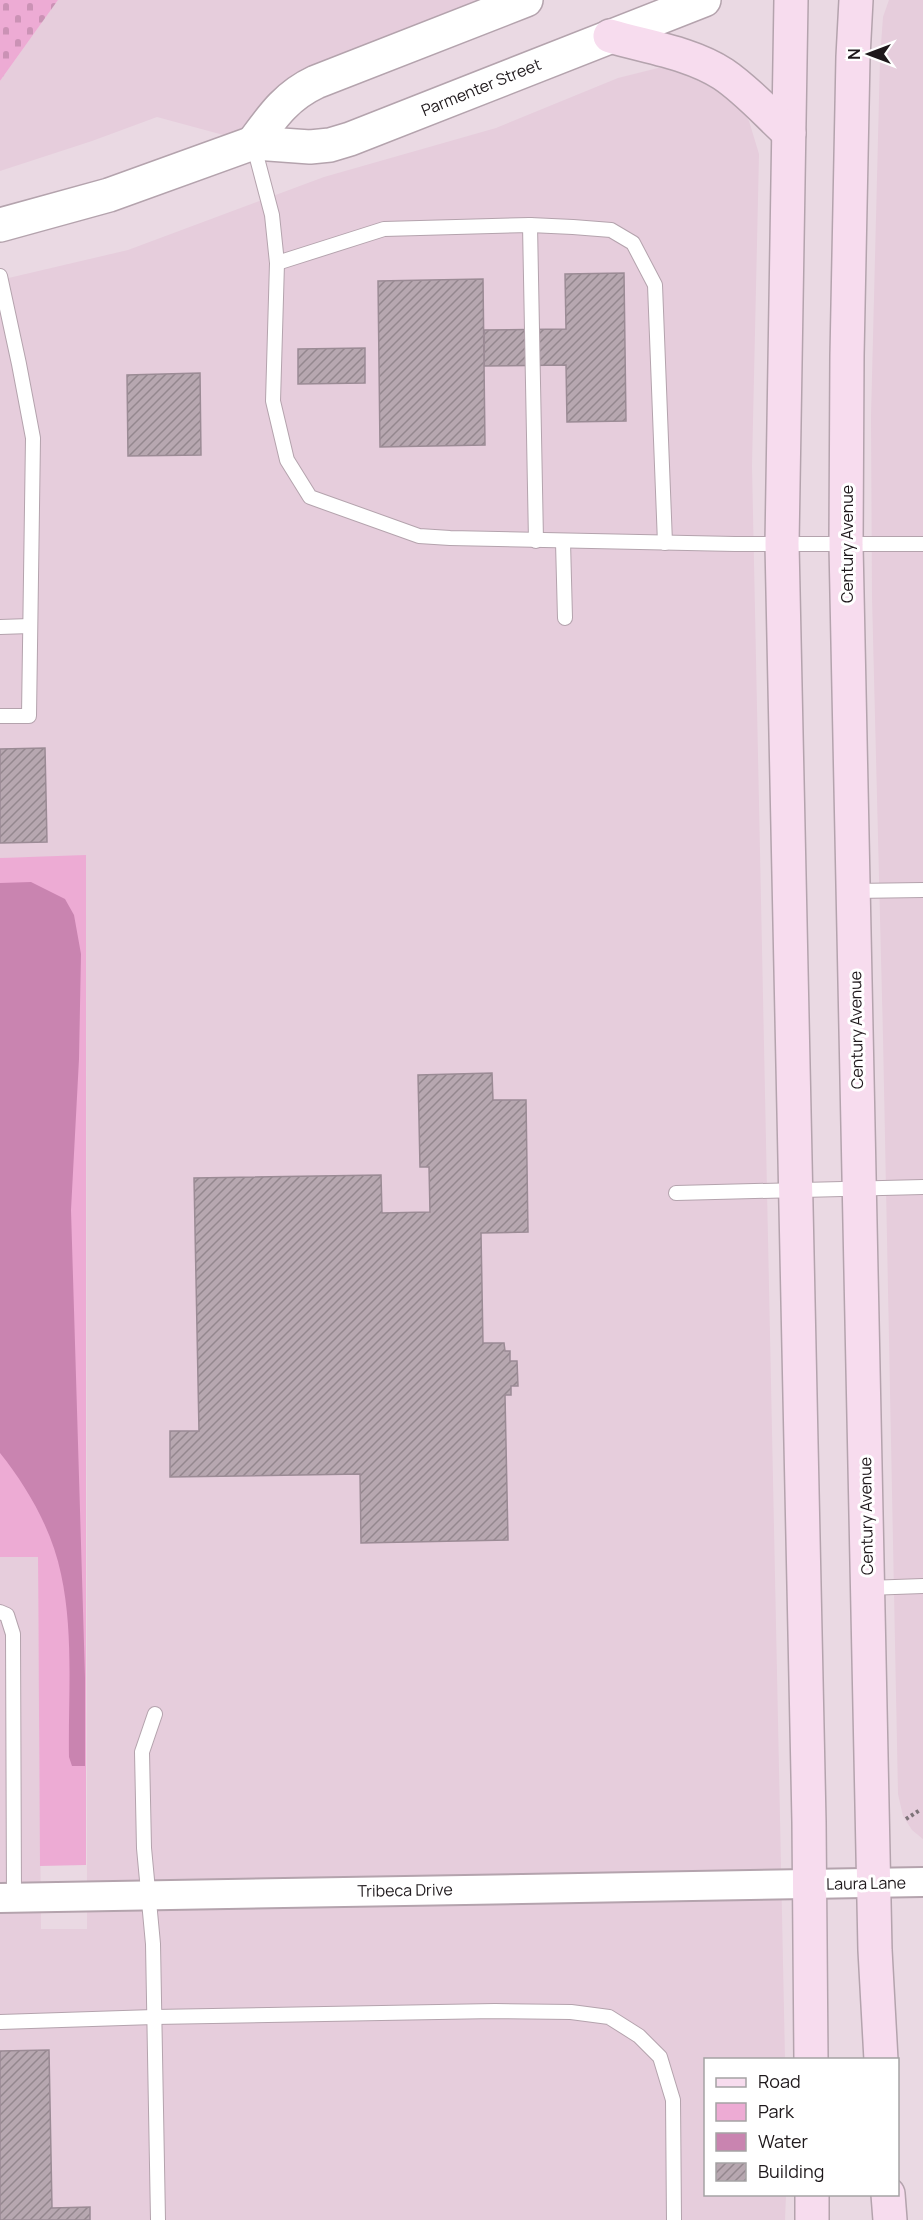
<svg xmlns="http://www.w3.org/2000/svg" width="923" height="2220" font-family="Manrope,sans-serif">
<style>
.built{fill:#e6cddc}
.cemetery{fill:url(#cemetery-stones)}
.green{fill:#edabd4}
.water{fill:#c984b0}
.building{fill:url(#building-hatch);stroke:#9b8b95;stroke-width:1.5}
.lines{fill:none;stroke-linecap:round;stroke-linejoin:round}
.service-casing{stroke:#b4a3ad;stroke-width:16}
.minor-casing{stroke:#b4a3ad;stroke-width:32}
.tertiary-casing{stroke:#b4a3ad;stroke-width:36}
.secondary-casing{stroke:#b4a3ad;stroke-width:36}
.path{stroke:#7e7379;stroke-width:4;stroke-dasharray:3 3;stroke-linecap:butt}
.service{stroke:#fff;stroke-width:14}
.minor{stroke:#fff;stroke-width:28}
.tertiary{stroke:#fff;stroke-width:33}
.secondary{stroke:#f7dcee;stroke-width:33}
.labels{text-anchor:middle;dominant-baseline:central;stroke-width:6;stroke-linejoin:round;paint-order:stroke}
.street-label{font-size:16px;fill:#1e181b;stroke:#fff}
</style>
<defs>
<pattern id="cemetery-stones" width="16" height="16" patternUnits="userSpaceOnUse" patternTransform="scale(1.5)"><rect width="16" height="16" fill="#edabd4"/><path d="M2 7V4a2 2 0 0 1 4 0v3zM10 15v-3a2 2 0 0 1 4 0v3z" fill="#cb92b5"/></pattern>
<pattern id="building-hatch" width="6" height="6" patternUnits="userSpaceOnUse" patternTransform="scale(1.5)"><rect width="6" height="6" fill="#b7a7b0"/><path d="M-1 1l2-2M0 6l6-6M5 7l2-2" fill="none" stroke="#94878e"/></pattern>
</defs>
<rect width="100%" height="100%" fill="#ead9e3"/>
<g class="built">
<path d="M58,0h468l-210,82 -63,61 -96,-26 -65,24 -92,30v-90z"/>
<path d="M889,0h34v1839l-11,-9 -9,-14 -5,-22 -15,-757 -11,-440 -1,-180 9,-359 3,-41z"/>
<path d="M658,68h11l41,13 33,30 6,10 10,33 -7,312 33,1593 -79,1v134l80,1 -1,25h-785v-663h38l3,372h46l-1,-1073 -86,2v-578l128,-30 196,-73 172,-49 122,-50z"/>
</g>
<path class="cemetery" d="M0,0h58l-58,81z"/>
<path class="green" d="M86,855v1010l-46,1 -2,-309h-38v-699z"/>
<path class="water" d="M31,882l34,17 9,16 7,39 -2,105 -8,151 14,467v89h-13l-3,-9c-1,-60 5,-123 -8,-183 -9,-44 -33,-86 -61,-121v-570z"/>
<g class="building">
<path d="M624,273l2,148 -59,1 -1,-57 -82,1v-36l82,-1 -1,-55z"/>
<path d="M483,279l2,166 -105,2 -2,-166z"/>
<path d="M365,348v35l-67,1v-35z"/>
<path d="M200,373l1,82 -73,1 -1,-81z"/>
<path d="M45,748l2,94 -47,1v-94z"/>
<path d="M492,1073l1,27h33l2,132 -47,1 2,110h21l1,8h5v10h7l1,25h-7v9h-6l3,145 -147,3 -1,-69 -190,3v-46h29l-5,-253 187,-3 1,38 48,-1 -1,-45h-9l-2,-92z"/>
<path d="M49,2050l3,158 38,-1v13h-90v-169z"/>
</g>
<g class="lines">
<g class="service-casing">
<g id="service">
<path d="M253,143l19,72 5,48 -4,138 14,59 23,37 109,39 31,2 285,6h188"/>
<path d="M530,225l6,316"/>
<path d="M277,263l107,-34 146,-4 43,2 38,3 22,13 22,42 10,258"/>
<path d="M0,276l19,88 14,74 -4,278h-29"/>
<path d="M563,542l2,76"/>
<path d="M0,627l30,-1"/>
<path d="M854,891l69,-1"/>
<path d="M676,1193l247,-6"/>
<path d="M867,1588l56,-2"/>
<path d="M0,1612l7,3 6,19 1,264"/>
<path d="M155,1714l-13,38 2,96 9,96 5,276"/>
<path d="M0,2022l154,-5 341,-6 76,1 38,5 30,19 21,21 13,43 1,120"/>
</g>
</g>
<g class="minor-casing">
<path id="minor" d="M0,1898l923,-16"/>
</g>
<g class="tertiary-casing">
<g id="tertiary">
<path d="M253,143c19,-26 33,-47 63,-61l210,-82"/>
<path d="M0,225l109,-30 144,-52 57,4 20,-2 20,-6 354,-139"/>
</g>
</g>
<g class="secondary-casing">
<g id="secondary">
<path d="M791,0l-9,544 27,1278 2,238"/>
<path d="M856,0l-3,57 -6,299 -1,189 29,1405 6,110"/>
<path d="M610,36c37,11 81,17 113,38 24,16 45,40 66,59"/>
<path d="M812,2194v26"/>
<path d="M888,2194l2,26"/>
</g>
</g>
<path class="path" d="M906,1819l14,-9"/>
<use href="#service" class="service"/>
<use href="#minor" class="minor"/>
<use href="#tertiary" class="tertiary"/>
<use href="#secondary" class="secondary"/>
</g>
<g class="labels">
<g class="street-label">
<text transform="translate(481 87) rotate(-22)">Parmenter Street</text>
<text transform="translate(847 544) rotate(-90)">Century Avenue</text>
<text transform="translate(856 1030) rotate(-91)">Century Avenue</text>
<text transform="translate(866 1516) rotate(-91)">Century Avenue</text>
<text transform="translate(866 1883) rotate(-1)">Laura Lane</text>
<text transform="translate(405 1890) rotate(-1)">Tribeca Drive</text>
</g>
</g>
<rect x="704" y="2058" width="195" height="138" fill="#ffffff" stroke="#a5a3a4" stroke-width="1.5"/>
<rect x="716" y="2078" width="30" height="9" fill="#f7dcee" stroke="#a5a3a4" stroke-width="1.5"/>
<text x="758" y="2088" font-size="18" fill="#1e181b">Road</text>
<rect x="716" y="2103" width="30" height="18" fill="#edabd4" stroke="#a5a3a4" stroke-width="1.5"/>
<text x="758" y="2118" font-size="18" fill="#1e181b">Park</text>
<rect x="716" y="2133" width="30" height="18" fill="#c984b0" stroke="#a5a3a4" stroke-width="1.5"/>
<text x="758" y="2148" font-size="18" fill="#1e181b">Water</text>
<rect x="716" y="2163" width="30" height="18" fill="url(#building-hatch)" stroke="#a5a3a4" stroke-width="1.5"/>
<text x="758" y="2178" font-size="18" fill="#1e181b">Building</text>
<g transform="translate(869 54) rotate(270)" stroke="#ffffff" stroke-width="4.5" paint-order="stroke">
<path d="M0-4.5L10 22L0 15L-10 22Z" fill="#1e181b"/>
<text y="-9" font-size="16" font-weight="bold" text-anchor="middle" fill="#1e181b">N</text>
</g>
</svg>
